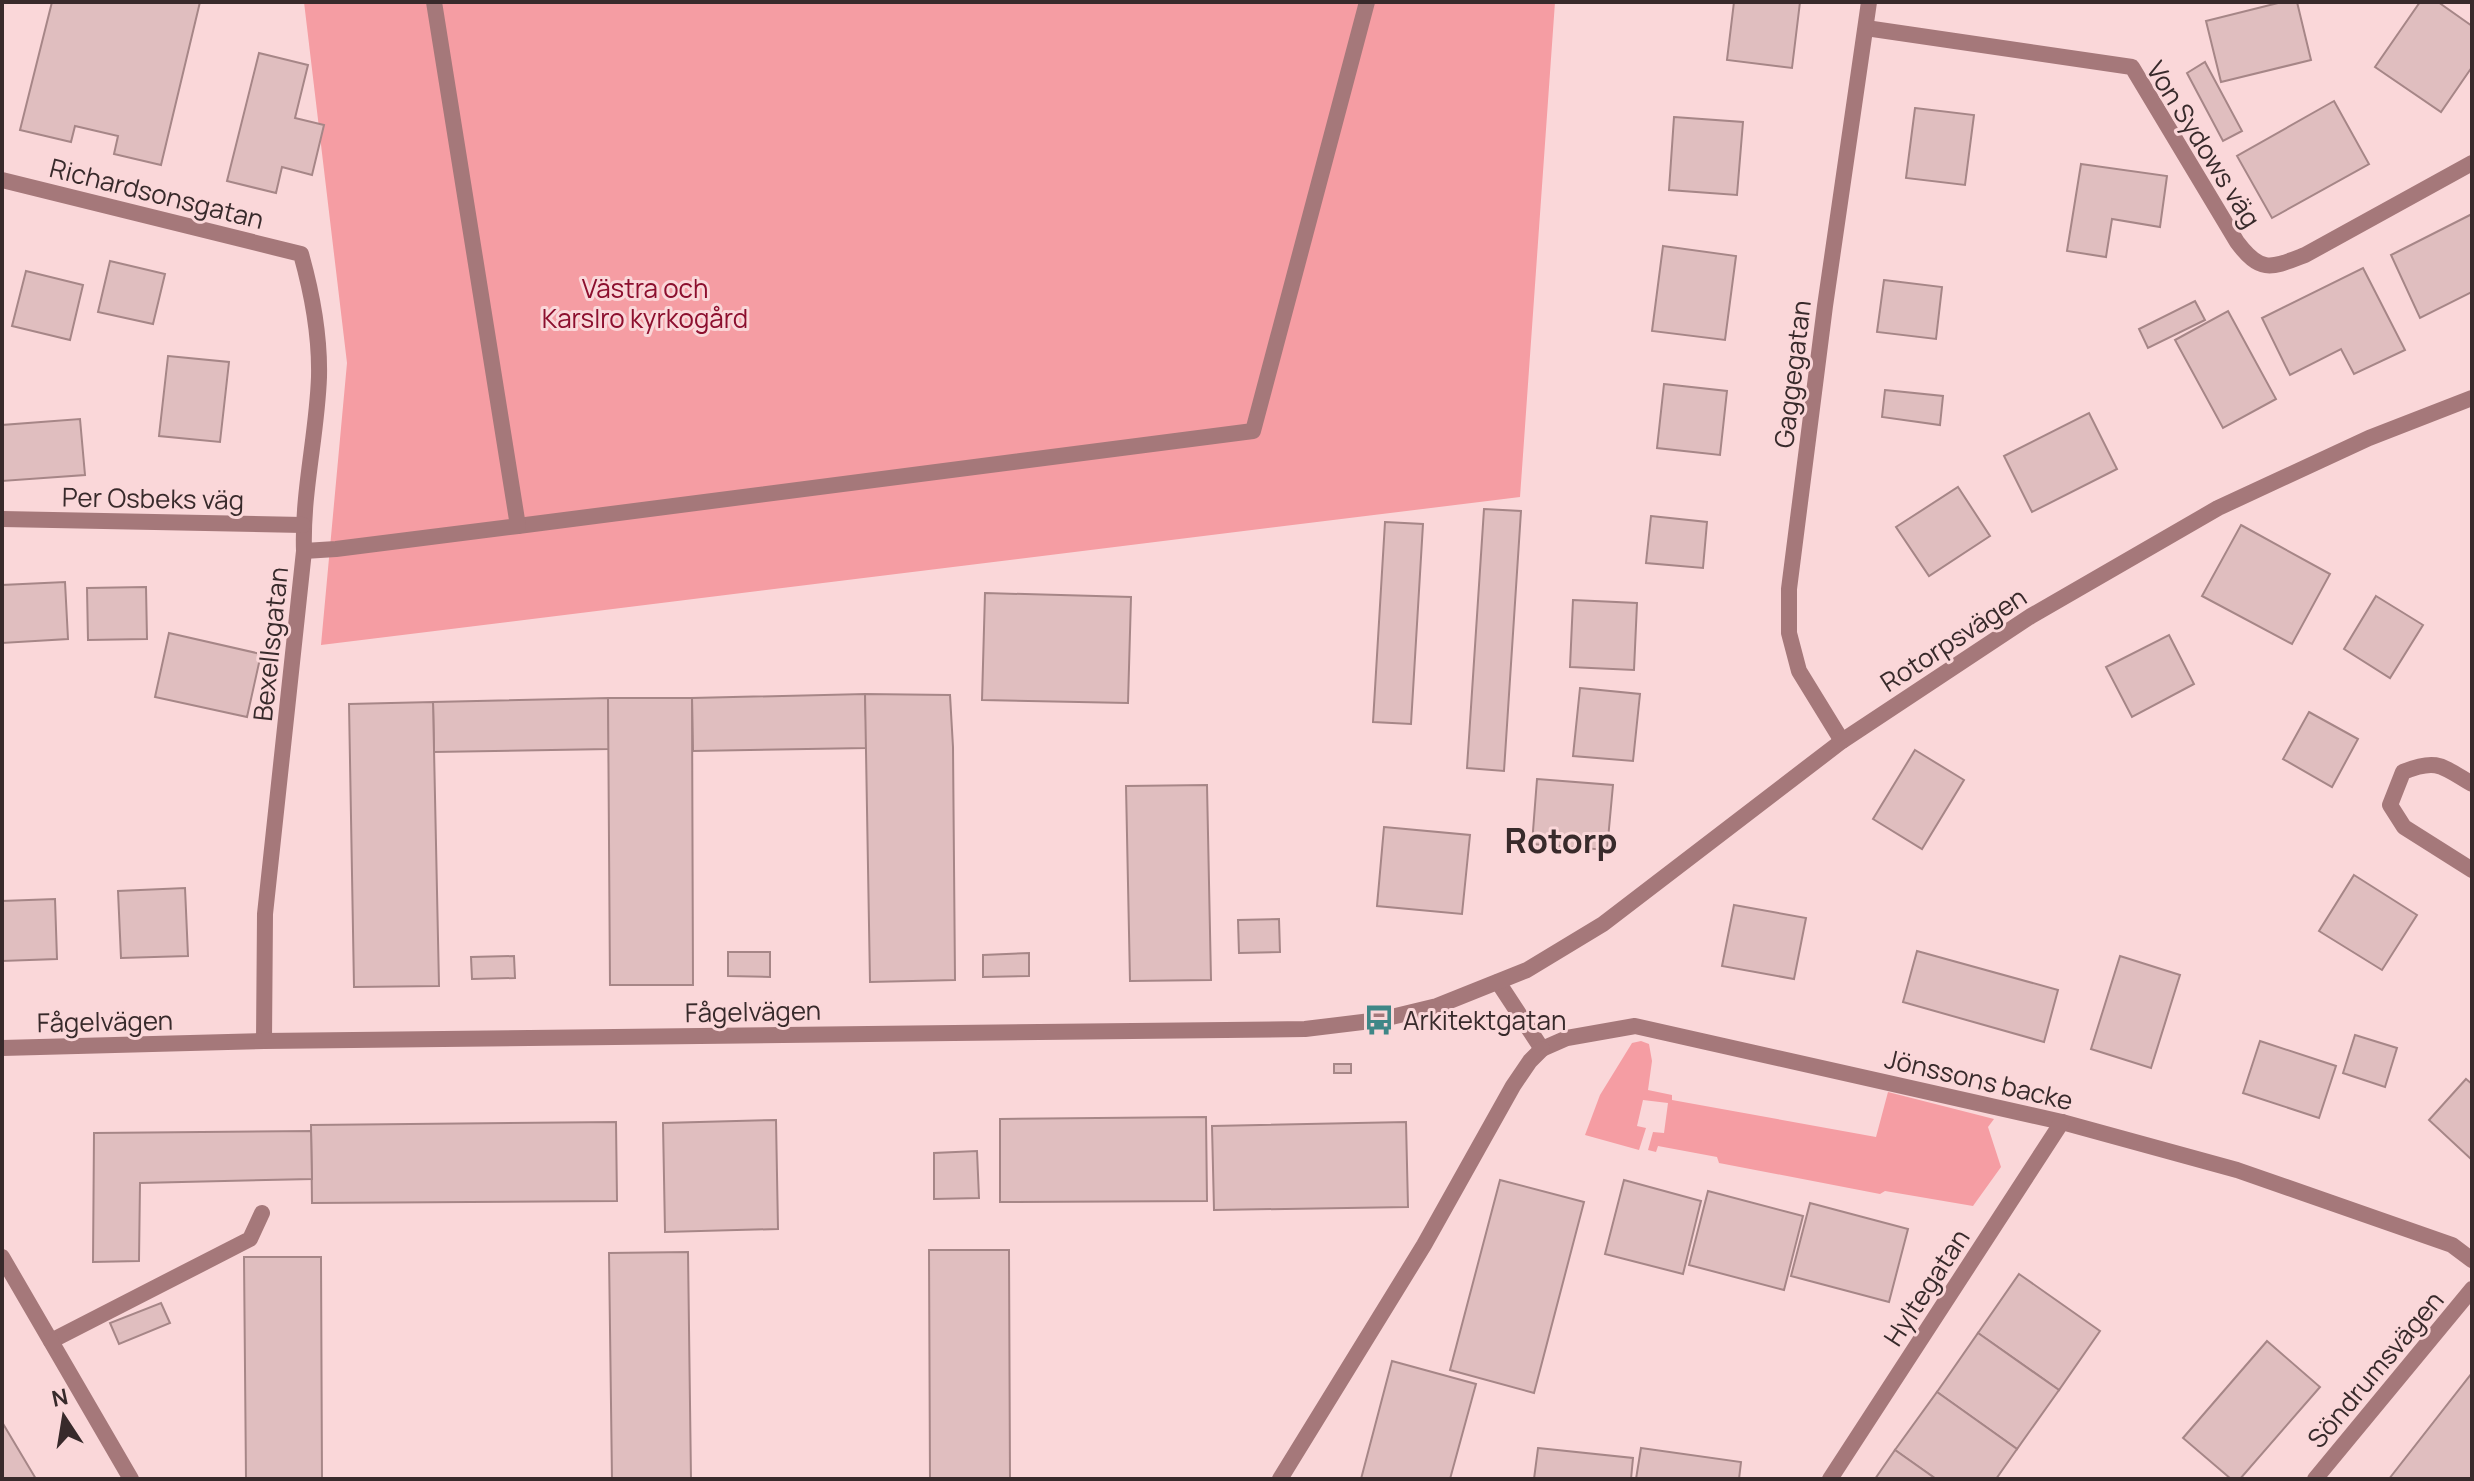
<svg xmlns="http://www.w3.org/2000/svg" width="2474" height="1481" font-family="Manrope,sans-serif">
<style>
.green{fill:#f59da3}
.building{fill:#e0bebf;stroke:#a68687;stroke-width:2}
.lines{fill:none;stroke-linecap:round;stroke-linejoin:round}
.lane{stroke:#a5787a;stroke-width:16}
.street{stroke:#a5787a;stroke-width:16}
.labels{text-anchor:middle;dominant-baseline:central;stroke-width:6;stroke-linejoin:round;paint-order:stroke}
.street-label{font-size:26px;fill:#382a2b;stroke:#fad7d9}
.park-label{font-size:26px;fill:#8c0f2e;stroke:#fad7d9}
.poi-label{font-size:26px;fill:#382a2b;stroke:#fad7d9;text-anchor:start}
.district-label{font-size:34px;font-weight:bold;fill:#382a2b;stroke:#fad7d9}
</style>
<rect width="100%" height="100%" fill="#fad7d9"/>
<g class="green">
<path d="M304,2h1251l-35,495 -1199,148 26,-282z"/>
<path d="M1641,1041l8,3 3,17 -4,29 24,5v5l204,37 12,-45 106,27 -6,8 13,40 -28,39 -88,-15 -5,3 -161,-31 -2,-6 -59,-11 -2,6 -8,-2 5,-18 11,1 4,-30 -25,-3 -6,26 9,2 -7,22 -54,-15 15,-40 32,-52z"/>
</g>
<g class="building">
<path d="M52,2h148l-39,163 -47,-11 4,-18 -43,-10 -4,16 -51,-12z"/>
<path d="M1734,2h66l-8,66 -65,-8z"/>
<path d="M2282,2h15l14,58 -90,22 -15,-61z"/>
<path d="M2420,2h18l34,24v41l-31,45 -66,-45z"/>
<path d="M259,53l49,12 -13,53 29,7 -12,50 -30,-8 -6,26 -49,-12z"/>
<path d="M2205,62l37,69 -19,10 -36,-68z"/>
<path d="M2334,101l35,63 -97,54 -35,-62z"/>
<path d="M1915,108l59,7 -9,70 -59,-7z"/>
<path d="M1674,117l69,5 -6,73 -68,-5z"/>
<path d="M2081,164l86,12 -7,51 -48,-8 -6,38 -39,-6z"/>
<path d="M2472,214v78l-52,26 -29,-63z"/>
<path d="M1663,246l73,10 -11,84 -73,-9z"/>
<path d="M110,261l55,13 -12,50 -55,-12z"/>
<path d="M2363,268l42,82 -51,24 -13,-25 -51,26 -28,-57z"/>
<path d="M26,271l57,14 -13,55 -58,-14z"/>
<path d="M1884,280l58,7 -6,52 -59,-7z"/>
<path d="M2195,301l10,19 -57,28 -9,-19z"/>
<path d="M2228,311l48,88 -53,29 -48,-88z"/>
<path d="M168,356l61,6 -9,80 -61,-6z"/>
<path d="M1664,384l63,7 -7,64 -63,-7z"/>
<path d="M1885,390l58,6 -3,29 -58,-8z"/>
<path d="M2089,413l28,56 -85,43 -28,-56z"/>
<path d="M80,419l5,56 -83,6v-56z"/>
<path d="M1958,487l32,49 -61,40 -33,-49z"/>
<path d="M1484,509l37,2 -17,260 -37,-3z"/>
<path d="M1651,516l56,6 -4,46 -57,-5z"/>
<path d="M1385,522l38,2 -12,200 -38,-2z"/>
<path d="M2241,525l89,49 -38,70 -90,-48z"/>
<path d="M65,582l3,57 -66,4v-58z"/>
<path d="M146,587l1,52 -59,1 -1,-52z"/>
<path d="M985,593l146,4 -3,106 -146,-3z"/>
<path d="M2376,596l47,29 -33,53 -46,-29z"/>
<path d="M1573,600l64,3 -3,67 -64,-3z"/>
<path d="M169,633l92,21 -14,63 -92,-20z"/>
<path d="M2169,635l25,49 -62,33 -26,-50z"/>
<path d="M1580,688l60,6 -7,67 -60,-5z"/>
<path d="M865,694l2,54 -174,3 -1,-53z"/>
<path d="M865,694l85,1 3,52 2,233 -85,2z"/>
<path d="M608,698l1,51 -175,3 -1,-50z"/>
<path d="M608,698h84l1,287h-83z"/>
<path d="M433,702l6,284 -85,1 -5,-283z"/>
<path d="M2309,712l49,27 -26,48 -49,-28z"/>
<path d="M1915,750l49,30 -42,69 -49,-30z"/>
<path d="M1537,779l76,6 -6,65 -75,-6z"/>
<path d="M1207,785l4,195 -81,1 -4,-195z"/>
<path d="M1384,827l86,8 -8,79 -85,-8z"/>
<path d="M2354,875l63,40 -35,55 -63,-39z"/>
<path d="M185,888l3,68 -67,2 -3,-67z"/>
<path d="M55,899l2,60 -55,2v-60z"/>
<path d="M1734,905l72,13 -12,61 -72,-13z"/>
<path d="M1279,919l1,33 -41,1 -1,-33z"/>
<path d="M1917,951l141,39 -14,52 -141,-40z"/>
<path d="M728,952h42v25l-42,-1z"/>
<path d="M1029,953v23l-46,1v-22z"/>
<path d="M514,956l1,22 -43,1 -1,-22z"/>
<path d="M2120,956l60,19 -29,93 -60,-19z"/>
<path d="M2355,1035l42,13 -12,39 -42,-14z"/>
<path d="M2260,1041l76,25 -17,52 -76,-25z"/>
<rect x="1334" y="1064" width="17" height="9"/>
<path d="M2466,1079l6,5v76l-43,-40z"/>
<path d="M1206,1117l1,84 -207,1v-83z"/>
<path d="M776,1120l2,109 -113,3 -2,-109z"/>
<path d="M616,1122l1,79 -305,2 -1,-78z"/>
<path d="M1406,1122l2,85 -194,3 -2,-84z"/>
<path d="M311,1131l1,48 -172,4 -1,78 -46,1 1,-129z"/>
<path d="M977,1151l2,47 -45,1v-46z"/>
<path d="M1500,1180l84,22 -50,191 -84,-23z"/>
<path d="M1624,1180l77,21 -18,73 -78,-20z"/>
<path d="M1708,1191l95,25 -19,74 -95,-25z"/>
<path d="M1810,1203l98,26 -19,73 -98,-26z"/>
<path d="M929,1250h80l1,229h-80z"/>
<path d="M688,1252l3,227h-79l-3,-226z"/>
<path d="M244,1257h77l1,222h-76z"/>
<path d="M2019,1274l81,57 -41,59 -81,-57z"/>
<path d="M161,1303l9,20 -51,21 -9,-21z"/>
<path d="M1978,1333l81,57 -42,59 -80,-57z"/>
<path d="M2267,1341l53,46 -80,92h-9l-48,-41z"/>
<path d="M1392,1361l84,23 -26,95h-89z"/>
<path d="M2472,1373v106h-83z"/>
<path d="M1937,1392l80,57 -21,30h-60l-41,-29z"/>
<path d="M2,1422l34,57h-34z"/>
<path d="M1538,1448l95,10 -2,21h-97z"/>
<path d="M1641,1448l100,14 -2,17h-103z"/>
<path d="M1895,1450l41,29h-61z"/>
</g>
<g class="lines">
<g class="lane">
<path d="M518,526l735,-95 114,-429"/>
<path d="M304,551l32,-2 182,-23 -84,-524"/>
<path d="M51,1341l199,-102 12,-26"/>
</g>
<g class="street">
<path d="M1866,28l266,39 105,175c24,32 34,26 68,13l167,-92"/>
<path d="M2,180l299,74c11,39 19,81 18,123 -2,58 -17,115 -15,174l-39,363 -1,127"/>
<path d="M2,519l301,6"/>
<path d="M1842,741l-43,-70 -10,-38v-44l36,-283 44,-304"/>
<path d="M2472,784c-30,-18 -35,-26 -69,-12l-13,33 14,22 68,43"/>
<path d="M1498,982l44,67 25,-11 68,-12 427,96 175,48 215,75 20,15"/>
<path d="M2,1048l262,-7 1041,-12 74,-9 58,-14 90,-36 76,-46 239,-183 189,-125 187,-108 151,-70 103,-40"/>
<path d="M2,1257l129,222"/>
<path d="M1280,1479l144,-234 89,-159 17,-25 12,-12"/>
<path d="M1830,1479l232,-357"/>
<path d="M2315,1479l157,-190"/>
</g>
</g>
<defs>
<g id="bus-bare" transform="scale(2.4)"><path d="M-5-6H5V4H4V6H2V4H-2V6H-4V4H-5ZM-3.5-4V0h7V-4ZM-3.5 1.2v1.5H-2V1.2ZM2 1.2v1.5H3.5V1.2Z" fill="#3f8787" stroke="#fad7d9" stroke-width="2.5" paint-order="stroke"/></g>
</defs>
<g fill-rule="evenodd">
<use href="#bus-bare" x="1379" y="1020"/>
</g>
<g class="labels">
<g class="street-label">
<text transform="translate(2204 144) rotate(58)">Von Sydows väg</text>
<text transform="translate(157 193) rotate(14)">Richardsonsgatan</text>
<text transform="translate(1792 374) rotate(-83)">Gaggegatan</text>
<text transform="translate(153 498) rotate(1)">Per Osbeks väg</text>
<text transform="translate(1953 639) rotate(-33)">Rotorpsvägen</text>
<text transform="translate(270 644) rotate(-84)">Bexellsgatan</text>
<text transform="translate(753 1011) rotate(-1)">Fågelvägen</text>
<text transform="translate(105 1021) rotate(-1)">Fågelvägen</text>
<text transform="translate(1979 1079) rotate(13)">Jönssons backe</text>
<text transform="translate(1926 1287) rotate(-57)">Hyltegatan</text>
<text transform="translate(2375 1369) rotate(-50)">Söndrumsvägen</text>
</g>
<g class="park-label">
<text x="645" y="288">Västra och<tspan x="645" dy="30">Karslro kyrkogård</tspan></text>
</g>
<g class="poi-label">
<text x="1403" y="1020">Arkitektgatan</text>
</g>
<g class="district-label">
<text x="1561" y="840">Rotorp</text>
</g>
</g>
<rect width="2474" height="1481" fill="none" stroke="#382a2b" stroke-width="8"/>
<g transform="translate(64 1417) rotate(348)" stroke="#fad7d9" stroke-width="6" paint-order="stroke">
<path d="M0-6L14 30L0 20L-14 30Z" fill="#382a2b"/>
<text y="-12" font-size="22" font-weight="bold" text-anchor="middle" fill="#382a2b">N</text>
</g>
</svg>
